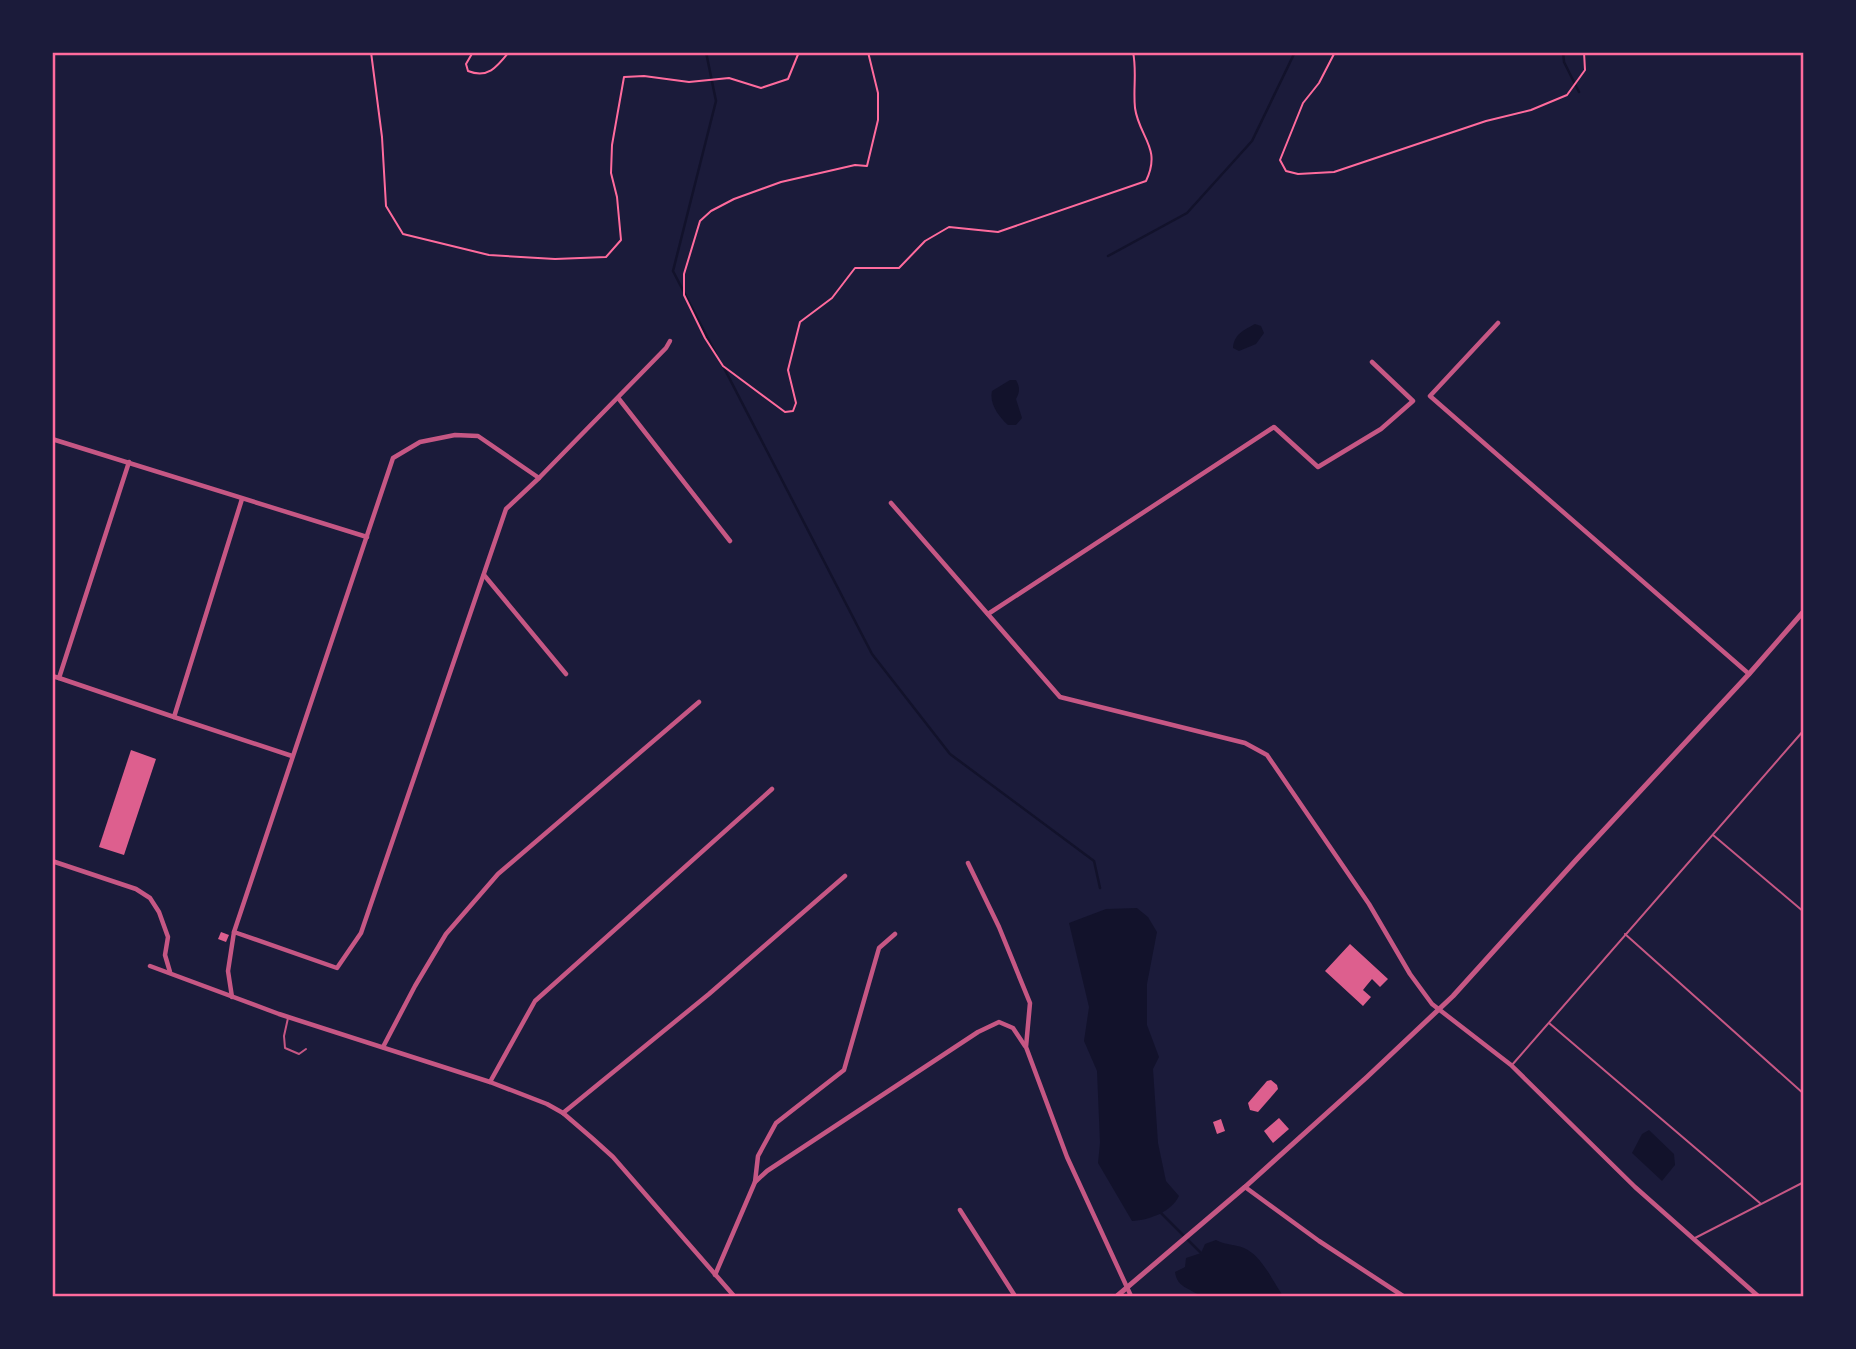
<svg xmlns="http://www.w3.org/2000/svg" width="1856" height="1349" font-family="'Alegreya Sans',sans-serif">
<style>
.water{fill:#12122b}
.lines{fill:none;stroke-linecap:round;stroke-linejoin:round}
.stream{stroke:#12122b;stroke-width:2.5}
.building{fill:#dd5f8e}
.path{stroke:#ff6b9d;stroke-width:2}
.service{stroke:#c65784;stroke-width:2}
.minor{stroke:#c65784;stroke-width:4.5}
.tertiary{stroke:#c65784;stroke-width:5}
.neatline{fill:none;stroke:#ff6b9d;stroke-width:2.5}
</style>
<rect width="100%" height="100%" fill="#1b1b3a"/>
<g class="water">
<path d="M1255,324l6,2 3,7 -8,11 -17,7 -6,-3c1,-14 11,-18 22,-24z"/>
<path d="M1010,380h6c4,7 4,12 0,19l6,19 -6,7h-8c-9,-8 -19,-21 -16,-34z"/>
<path d="M1137,908l11,9 9,15 -10,52v41l12,32 -6,12 5,74 8,38 13,15c-8,16 -29,24 -47,25l-34,-58 2,-20 -3,-72 -13,-30 5,-34 -20,-84 37,-14z"/>
<path d="M1649,1130l25,24 1,11 -13,16 -30,-28 10,-19z"/>
<path d="M1216,1240c12,6 19,4 28,8 17,7 29,33 39,48h-83c-10,-8 -23,-8 -25,-24l10,-5 1,-9 15,-5 4,-9z"/>
</g>
<g class="lines">
<g class="stream">
<path d="M706,52l10,49 -43,170 43,83"/>
<path d="M1563,52l1,10 15,30"/>
<path d="M1108,256l79,-43 65,-72 43,-89"/>
<path d="M723,366l149,288 78,100 144,107 6,27"/>
<path d="M1160,1212l42,42"/>
</g>
</g>
<g class="building">
<path d="M131,750l25,9 -32,96 -25,-8z"/>
<path d="M221,932l8,3 -3,7 -8,-3z"/>
<path d="M1350,944l38,35 -8,8 -8,-8 -5,6 -4,5 8,7 -8,9 -38,-35z"/>
<path d="M1271,1080l6,5 1,4 -20,23 -8,-2 -2,-7 19,-22z"/>
<path d="M1279,1118l10,11 -16,14 -9,-12z"/>
<path d="M1221,1119l4,12 -8,3 -4,-12z"/>
</g>
<g class="lines">
<g class="path">
<path d="M371,52l11,85 4,69 17,28 86,21 66,4 51,-2 15,-17 -4,-43 -6,-24 1,-28 12,-68 20,-1 45,6 40,-4 32,10 27,-9 11,-27"/>
<path d="M473,52l-7,12 2,7c20,8 29,-4 41,-19"/>
<path d="M868,52l10,41v27l-11,46 -12,-1 -74,17 -47,17 -23,12 -11,10 -16,53v21l21,43 18,28 62,46 8,-1 3,-8 -8,-33 12,-48 32,-24 23,-30h44l26,-27 24,-14 49,5 148,-51c16,-33 -7,-44 -11,-73 -2,-19 2,-37 -2,-56"/>
<path d="M1335,52l-16,31 -16,20 -23,57 6,11 12,3 36,-2 152,-51 45,-11 36,-15 18,-25 -1,-18"/>
</g>
<g class="service">
<path d="M1713,835l91,77"/>
<path d="M1625,934l179,160"/>
<path d="M288,1018l-4,18 1,12 14,6 7,-5"/>
<path d="M1549,1023l212,181"/>
<path d="M1512,1065l292,-335"/>
<path d="M1695,1238l109,-56"/>
</g>
<g class="minor">
<path d="M1498,323l-68,73 319,278"/>
<path d="M619,399l111,142"/>
<path d="M455,435l23,1 61,42 -33,31 -145,424 -24,35 -103,-36 159,-474 27,-16z"/>
<path d="M52,439l315,98"/>
<path d="M539,478l127,-130 4,-7"/>
<path d="M891,503l169,194 185,46 22,12 102,149 41,70 22,30 79,61 124,122 123,109"/>
<path d="M484,575l82,99"/>
<path d="M988,614l286,-187 44,40 63,-38 32,-28 -41,-39"/>
<path d="M52,676l7,2 70,-216"/>
<path d="M59,678l115,39 68,-218"/>
<path d="M174,717l118,39"/>
<path d="M52,861l84,28 14,9 9,14 9,25 -3,18 5,17"/>
<path d="M968,863l31,64 31,76 -4,44 41,110 64,139"/>
<path d="M150,966l129,48 211,68 57,22 16,9 29,25 21,19 121,139"/>
<path d="M232,997l-4,-26 6,-39"/>
<path d="M383,1047l32,-61 31,-52 52,-60 201,-172"/>
<path d="M490,1082l45,-81 237,-212"/>
<path d="M563,1113l146,-119 136,-118"/>
<path d="M755,1182l3,-26 18,-33 68,-53 35,-122 16,-14"/>
<path d="M1245,1187l74,54 84,55"/>
<path d="M960,1210l55,86"/>
<path d="M715,1275l40,-93 12,-11 211,-139 21,-10 14,6 12,18"/>
</g>
<path class="tertiary" d="M1117,1296l128,-109 122,-110 86,-81 124,-137 172,-185 55,-63"/>
</g>
<rect width="1856" height="1349" fill="none" stroke="#1b1b3a" stroke-width="108"/>
<rect x="54" y="54" width="1748" height="1241" class="neatline"/>
</svg>
